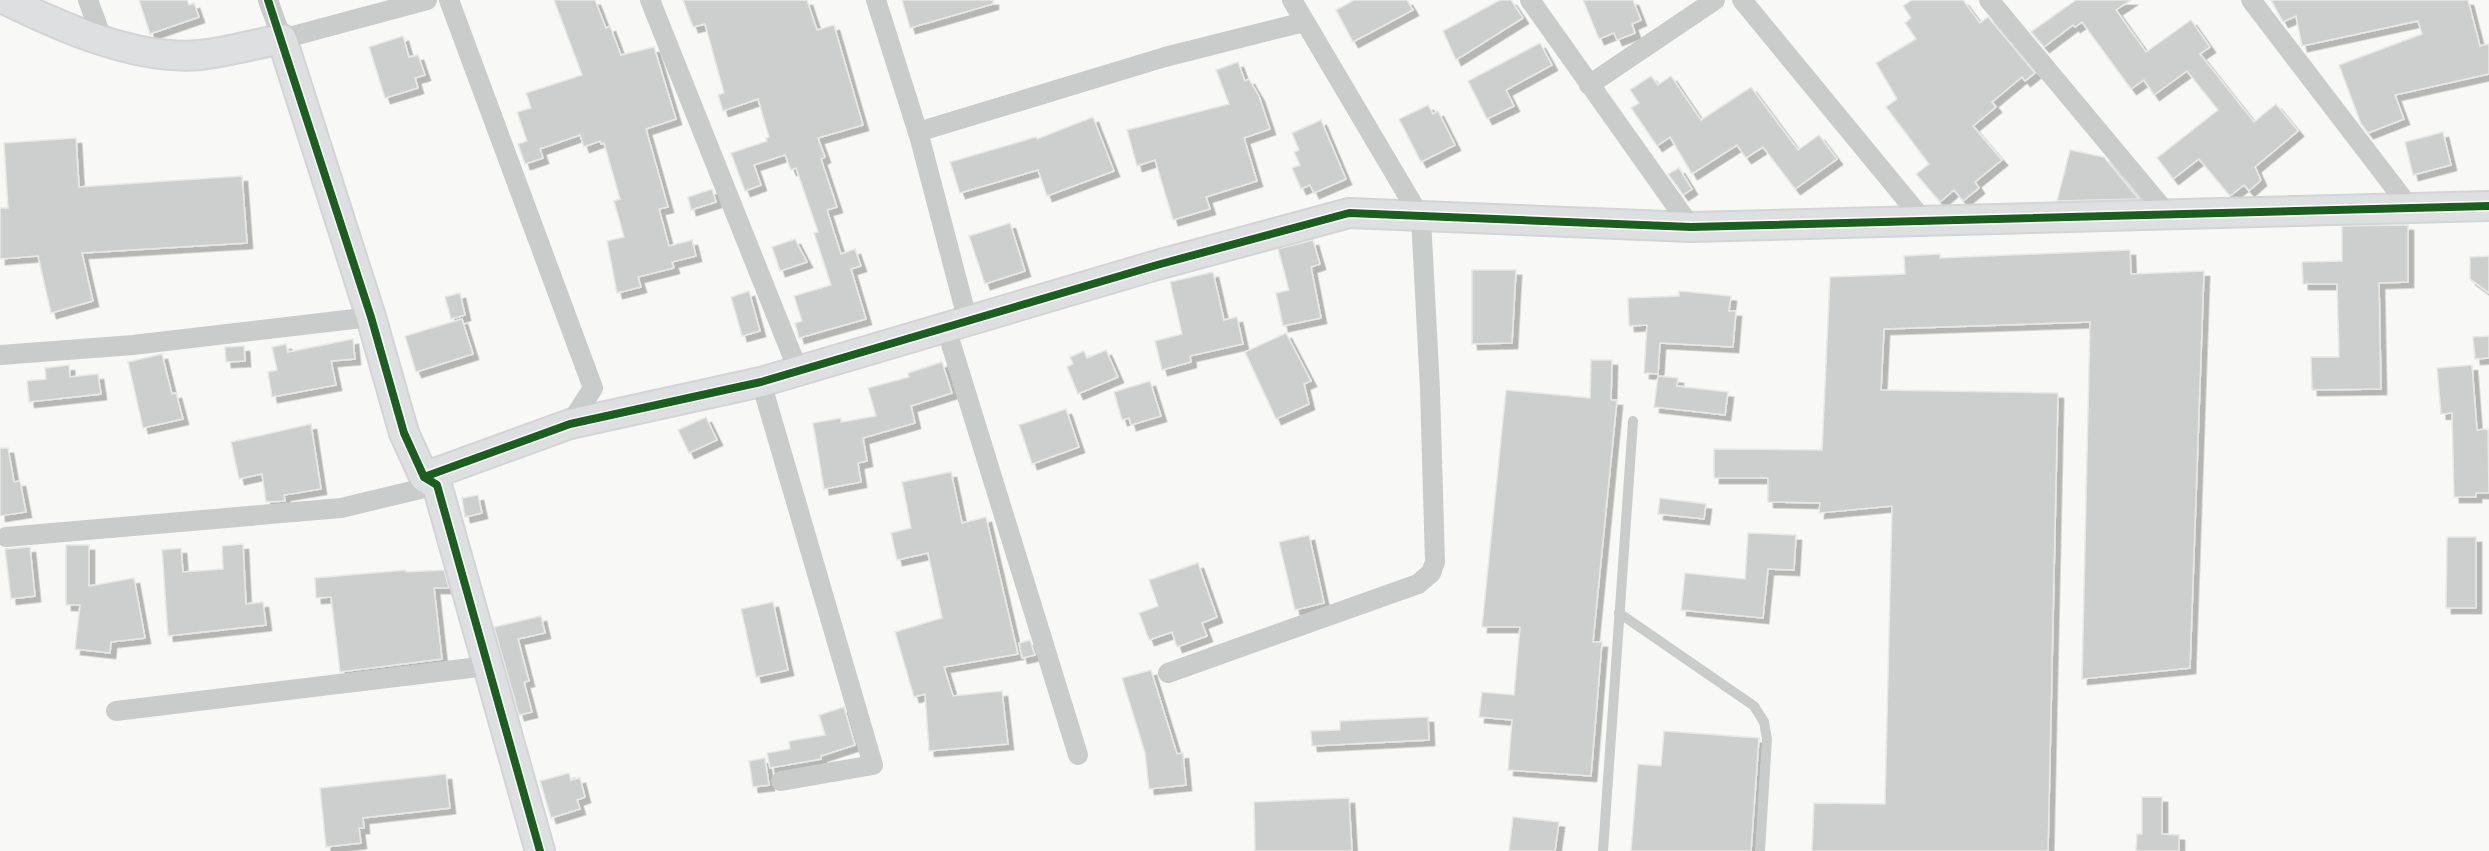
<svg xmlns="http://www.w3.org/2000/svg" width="2489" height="851" font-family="'Space Grotesk',sans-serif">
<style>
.building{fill:#cdcfcf;stroke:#e8e8e6;stroke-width:1.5;filter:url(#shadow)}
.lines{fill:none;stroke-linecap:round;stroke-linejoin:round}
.secondary-casing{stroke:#d3d4d5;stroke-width:32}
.lane{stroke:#cacccc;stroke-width:10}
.street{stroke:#cacccc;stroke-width:20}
.secondary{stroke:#dedfe0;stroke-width:28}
.cycleway-casing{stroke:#fff;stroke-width:11}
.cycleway{stroke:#1b5e20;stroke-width:8}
</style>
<defs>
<filter id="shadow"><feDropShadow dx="5.5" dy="5.5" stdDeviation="0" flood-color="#0004"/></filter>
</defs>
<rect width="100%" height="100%" fill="#f8f8f7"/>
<g class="building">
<path d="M139,0h48l2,5 5,-2 5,14 -49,17z"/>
<path d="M554,0h41l11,28 4,-2 11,29 33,-8 22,72 -30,10 22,78 -9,2 10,37 23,-6 4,16 -24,6 2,6 -36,9 3,10 -24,6 -10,-52 17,-4 -10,-36 6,-2 -16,-56 -3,1 -1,-3 -16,6 -4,-12 -40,14 3,9 -18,6 -7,-20 9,-3 -10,-29 14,-4 -5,-15 56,-18z"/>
<path d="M683,0h124l10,30 17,-5 29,100 -45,13 7,19 -4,2 16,48 -10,3 14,44 14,-5 6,17 -10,3 15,50 -67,19 -4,-15 7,-2 -8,-25 37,-11 -17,-52 4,-1 -22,-64 -5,2 -6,-15 -31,10 7,20 -16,6 -14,-38 36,-12 -1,-3 3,-1 -11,-38 -35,12 -5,-16 6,-2 -19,-69 -12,3z"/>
<path d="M902,0h91v4l-83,24z"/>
<path d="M1354,0h53l6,10 -60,32 -17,-32z"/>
<path d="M1500,0h11l12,18 -67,42 -13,-29z"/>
<path d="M1583,0h50l8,20 -9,4 3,9 -18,7 -3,-7 -15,6z"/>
<path d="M1912,0h51l17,23 8,-6 47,56 -10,8 -3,-4 -30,25 4,5 -23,19 29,34 -27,22 4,6 -16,13 -9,-11 -14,12 -24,-28 13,-10 -43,-57 11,-8 -21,-36 40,-24 -11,-16 6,-5 -8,-12z"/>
<path d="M2076,0h55l-15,10 30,42 45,-32 19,27 -10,7 54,68 22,-18 22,27 -43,36 6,13 -12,11 -5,-6 -14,11 -31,-37 -26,20 -16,-21 61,-48 -31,-39 -33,24 -10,-15 -13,9 -49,-67 -7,5 -2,-2 -29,22 -13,-15z"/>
<path d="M2271,0h197l12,46 9,-2v30l-94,21 9,24 -36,14 -7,-9 -22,-59 83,-31 -4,-13 -116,25 -6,-30 -13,6z"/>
<path d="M403,36l6,21 9,-2 7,20 -10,3 3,10 -33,10 -16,-51z"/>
<path d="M1540,43l12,22 -46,25 8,16 -27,13 -19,-38z"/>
<path d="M1238,62l7,19 4,-2 10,17 11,33 -26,9 13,43 -51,16 4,12 -37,11 -18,-60 -18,6 -10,-36 102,-26 -13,-34z"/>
<path d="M1651,76l7,9 13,-9 30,44 50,-33 47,63 21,-15 18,24 -42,30 -32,-42 -17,11 -9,-13 -45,29 -22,-37 -13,9 -26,-38 8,-5 -9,-13z"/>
<path d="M1428,105l5,9 5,-3 17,34 -34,17 -22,-43z"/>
<path d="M1093,117l21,54 -67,25 -9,-26 -78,23 -10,-31 86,-25 1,2z"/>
<path d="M1321,120l25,59 -32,14 -4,-8 -9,4 -9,-21 8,-3 -6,-13 5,-2 -7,-17z"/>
<path d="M2443,132l8,33 -38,10 -8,-33z"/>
<path d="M76,138l3,49 163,-11 5,67 -165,10 11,48 -42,12 -13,-57 -38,3v-51h8l-4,-65z"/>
<path d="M2070,150l34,7 35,42 -82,2z"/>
<path d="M1679,168l13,21 -9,6 -15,-21z"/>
<path d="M712,189l4,13 -25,8 -3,-13z"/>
<path d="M1010,223l15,48 -40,13 -16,-48z"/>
<path d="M2408,225v57l-29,1 2,106 -69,1 -1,-33h28l-2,-73h-34l-1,-22 40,-1v-35z"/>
<path d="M795,239l12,23 -27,9 -8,-24z"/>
<path d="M1313,240l7,24 -9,3 10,51 -38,8 -7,-33 13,-3 -11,-41z"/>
<path d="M2130,250l1,24 73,-3 -14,397 -108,11 8,-357 -206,7 -3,61 177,3 -10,458h-236l2,-48 71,1 7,-298 -73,7 1,-10 -52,-1v-24h-54v-29l108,1 8,-173 75,-3 -1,-18 36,-2v4z"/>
<path d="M2489,256v37l-19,-14v-22z"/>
<path d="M1472,270h44l-4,73 -40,1z"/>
<path d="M1213,272l11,48 13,-3 6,27 -53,12 1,6 -29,8 -7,-29 27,-7 -12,-52z"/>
<path d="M749,291l11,40 -18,5 -11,-39z"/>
<path d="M1679,291l52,5 -2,15h7l-3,36 -73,-4 -2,31 -14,-1 3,-48 -18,1 -1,-28 51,-2z"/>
<path d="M460,293l5,22 -14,4 -6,-22z"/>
<path d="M462,319l11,35 -57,18 -11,-36z"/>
<path d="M1286,333l25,48 -7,3 5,20 -33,15 -31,-67z"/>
<path d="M2489,336v22l-14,1 -2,-22z"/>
<path d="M353,339l2,20 -24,2 5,24 -64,12 -4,-25 9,-2 -5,-23 14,-3 2,8z"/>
<path d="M244,346l1,15 -19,1 -1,-15z"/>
<path d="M1106,350l12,27 -40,17 -11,-27 6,-3 -3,-7 14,-6 3,7z"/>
<path d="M162,354l10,40 4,-1 7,26 -40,9 -15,-66z"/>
<path d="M1591,360h21l-1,40h6l-24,242h9l-11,134 -83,-6 4,-50 -33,-3 3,-25 32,3 6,-68h-38l24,-237 84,8z"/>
<path d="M942,362l10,31 -41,13 4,17 -52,15 4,23 -9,2 3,19 -37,7 -11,-66 28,-5v4l35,-6 -8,-28 41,-11 -1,-4z"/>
<path d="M69,365l1,12 28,-3 3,20 -72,8 -2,-21 19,-2 -1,-11z"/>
<path d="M2472,365l5,65 11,-1 1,64h-13v4h-22l-2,-84 -11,1 -4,-46z"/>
<path d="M1658,376l20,2 -1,8 51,6 -3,23 -71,-8z"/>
<path d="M1150,381l11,35 -30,9 -2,-7 -7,2 -8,-28z"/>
<path d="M1066,409l13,38 -47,17 -13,-39z"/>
<path d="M706,417l11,23 -28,13 -11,-23z"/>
<path d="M311,424l10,65 -37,6 1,6 -19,1 -4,-28 -23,5 -8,-37z"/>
<path d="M0,448h8l6,34 6,-1 6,31 -26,4z"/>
<path d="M951,472l11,51 24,-6 32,137 -74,13 9,29 49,-5 6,53 -79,7 -4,-57 -11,3 -19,-65 47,-14 -14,-65 -31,7 -6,-27 20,-5 -9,-46z"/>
<path d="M478,495l4,18 -17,4 -3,-19z"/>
<path d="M1660,498l46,6 -2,15 -46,-5z"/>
<path d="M1748,533l48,2 -2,35 -26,-1 -5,49 -82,-8 4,-37 60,6z"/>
<path d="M1309,535l15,68 -29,7 -16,-68z"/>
<path d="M2447,537h29v71h-30z"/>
<path d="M243,544l3,60 17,-2 3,23 -98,11 -6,-86 19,-2 2,24 40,-3 -1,-23z"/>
<path d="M66,545h23v41l45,-8 11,60 -34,4 -1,11 -35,-4 5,-44h-14z"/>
<path d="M30,547l5,49 -24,3 -6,-50z"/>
<path d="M1198,563l19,54 -15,6 5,13 -30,11 -5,-15 -23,8 -10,-27 19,-7 -9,-26z"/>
<path d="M406,570v2l38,-2 5,18h-15l8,71 -102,13 -9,-75 -15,1 -1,-20z"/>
<path d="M773,602l15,68 -32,7 -15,-68z"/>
<path d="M541,616l4,17 -27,6 11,42 -5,1 8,30 -13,3 -25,-88z"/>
<path d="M1030,640l5,15 -13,3 -3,-15z"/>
<path d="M1151,670l26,84 6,-1 3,32 -37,4 -4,-36 -23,-75z"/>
<path d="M844,707l11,38 -34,11v3l-51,9 -3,-15 23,-4 -1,-8 36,-6 -6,-20z"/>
<path d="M1428,717l1,23 -117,6 -1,-15 29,-1v-9z"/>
<path d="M1664,731l95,7 -8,113h-120l7,-87 23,2z"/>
<path d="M765,758l4,27 -16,2 -4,-26z"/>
<path d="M569,773l2,7 9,-2 5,19 -8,3 3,9 -29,9 -11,-37z"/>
<path d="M446,774l4,34 -87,10 1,10h-5l2,15 -35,4 -6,-59z"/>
<path d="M2142,797h20v37l17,1v16h-43l1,-17h5z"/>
<path d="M1349,798l3,53h-97l-1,-49z"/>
<path d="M1513,817l46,5 -4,29h-46z"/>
</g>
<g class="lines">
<g class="secondary-casing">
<g id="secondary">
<path d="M6,0c55,27 131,61 194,55 27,-3 55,-11 82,-16l89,278 33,116 20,44 13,8 103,366"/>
<path d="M424,477l146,-53 191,-42 396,-117 192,-52 342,14 798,-21"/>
</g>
</g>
<g class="lane">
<path d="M1619,613l135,93 10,16 3,17 -7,112"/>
<path d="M1603,851l30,-430"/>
</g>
<g class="street">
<path d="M88,0l15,41"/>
<path d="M268,0l14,39 145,-39"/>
<path d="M449,0l144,388 -23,36"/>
<path d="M650,0l148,370"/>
<path d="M876,0l44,139 48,183"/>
<path d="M1530,0l161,227"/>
<path d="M1742,0l182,221"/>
<path d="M1989,0l180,216"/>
<path d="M2251,0l160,209"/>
<path d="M1589,85l126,-85"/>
<path d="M918,132l247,-75 139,-35"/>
<path d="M946,328l132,427"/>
<path d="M1,355l132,-10 238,-28"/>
<path d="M761,382l112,383 -92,16"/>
<path d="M6,537l335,-29 96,-23"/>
<path d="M1168,673l250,-89 13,-11 4,-11 -5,-173 -9,-171 -129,-218"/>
<path d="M116,711l371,-45"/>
</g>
<use href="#secondary" class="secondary"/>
<g class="cycleway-casing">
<g id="cycleway">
<path d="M268,0l103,317 33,116 20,44 13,8 103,366"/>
<path d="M424,477l146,-53 191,-42 396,-117 192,-52 342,14 798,-21"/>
</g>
</g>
<use href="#cycleway" class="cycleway"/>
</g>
</svg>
